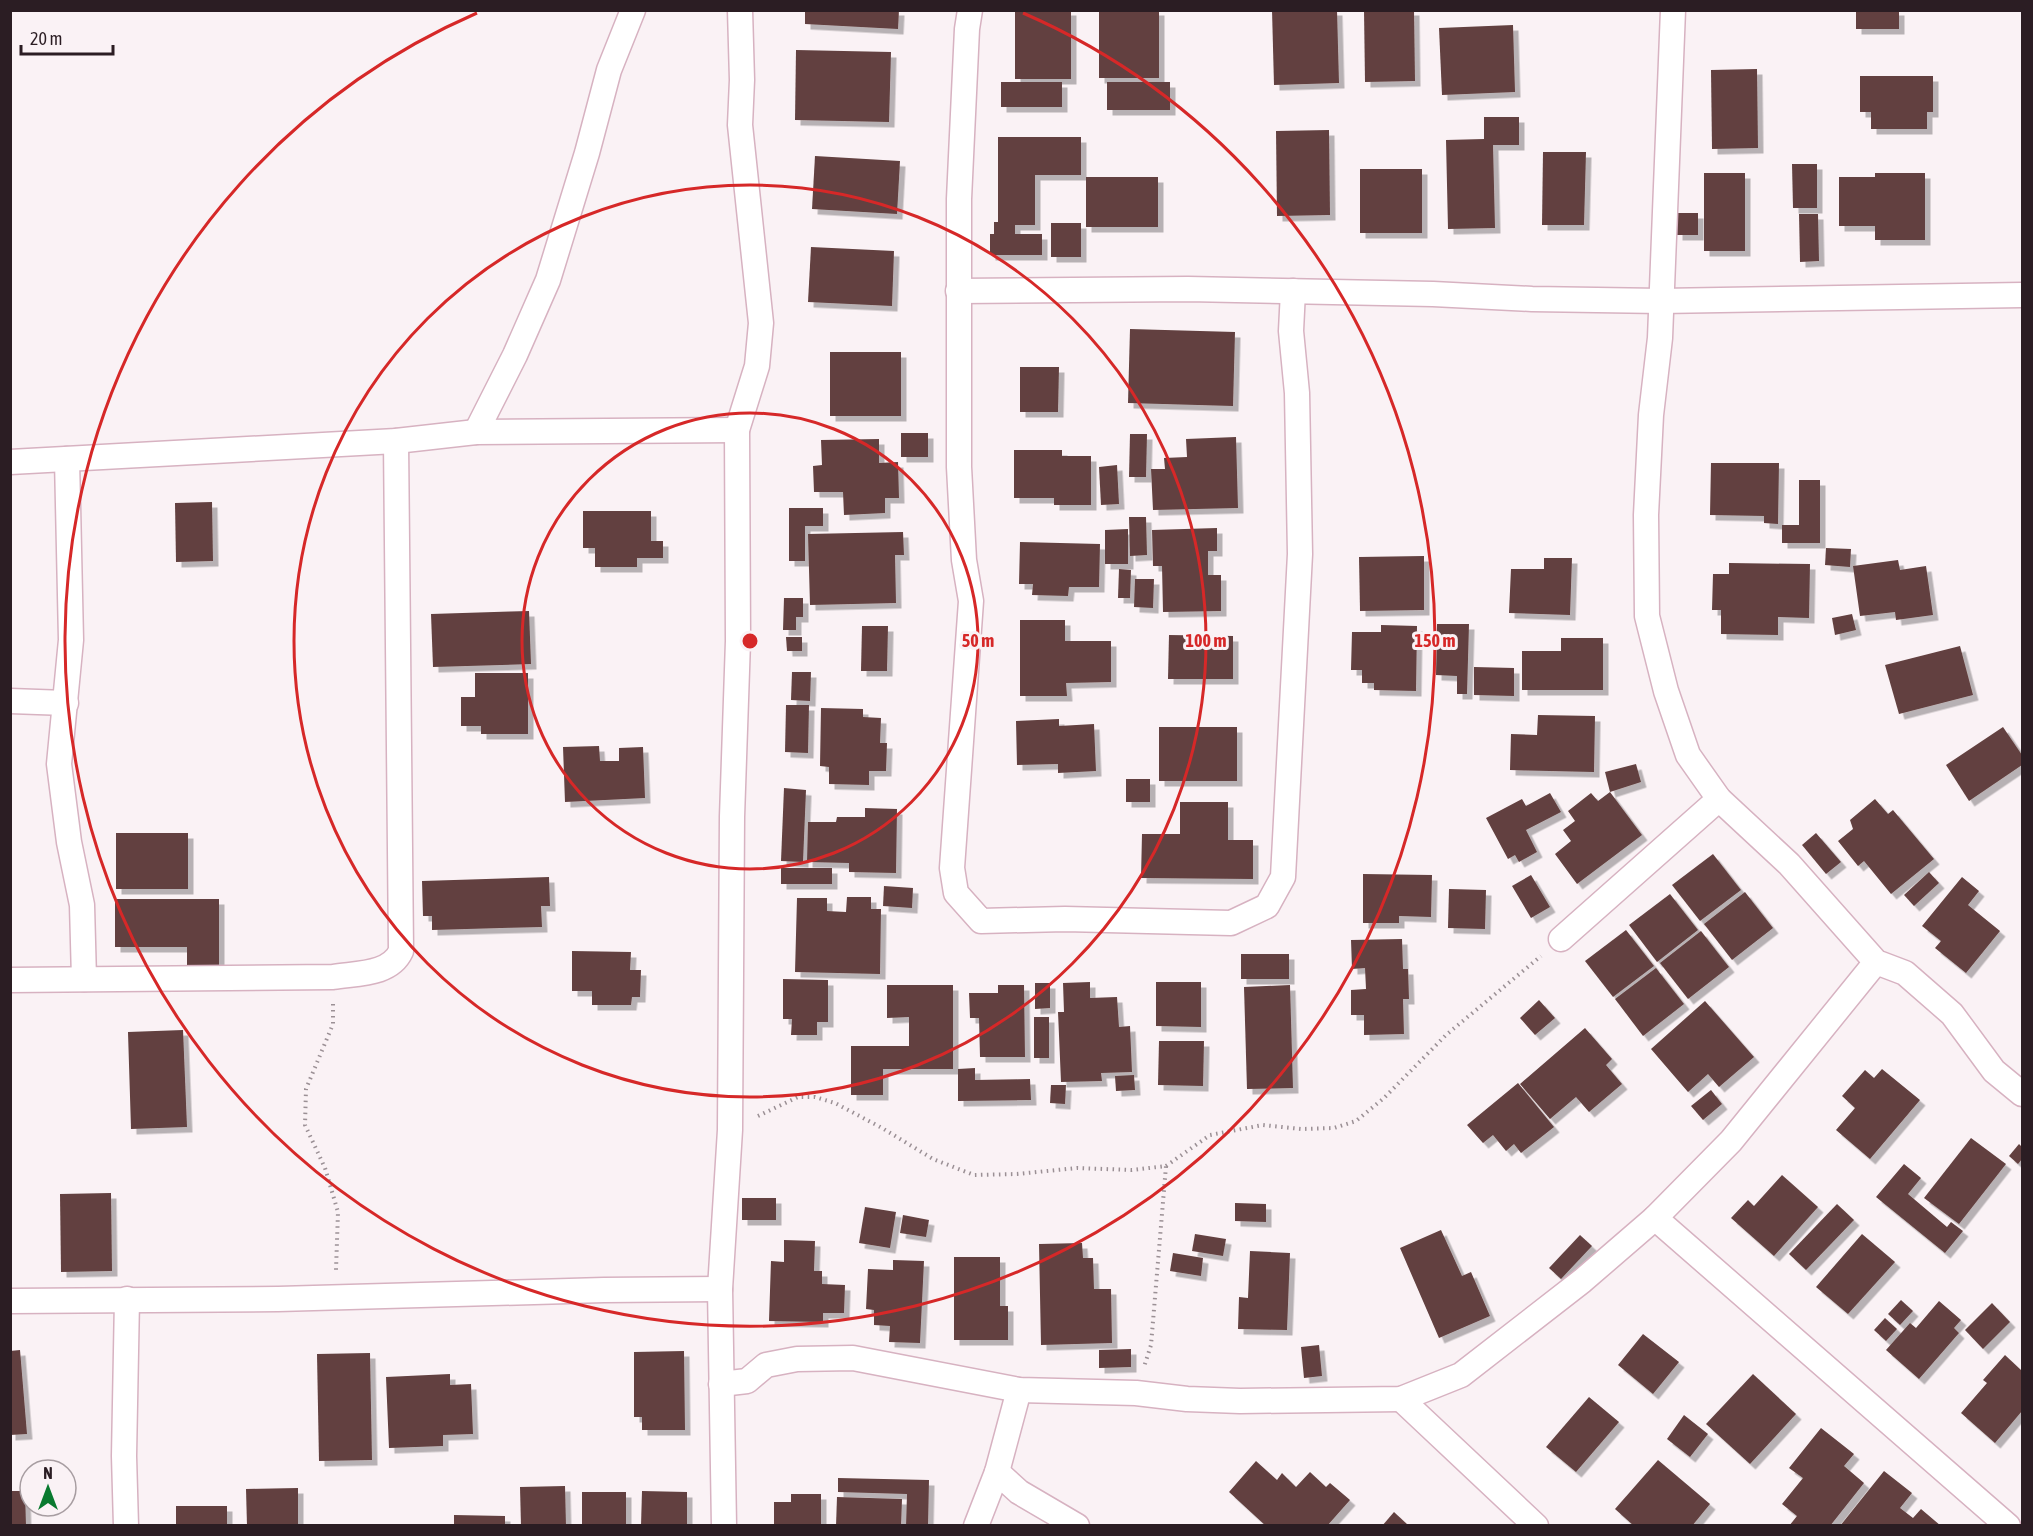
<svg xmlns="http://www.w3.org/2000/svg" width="2033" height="1536" font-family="'Asap Condensed',sans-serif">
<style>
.building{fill:#62403f;filter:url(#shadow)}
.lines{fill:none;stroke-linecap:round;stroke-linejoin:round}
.minor-casing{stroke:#d7b2c1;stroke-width:27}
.path{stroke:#9b9095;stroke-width:4;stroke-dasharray:1.5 4.5;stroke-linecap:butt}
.minor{stroke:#fff;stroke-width:24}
.ring{fill:none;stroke:#d62828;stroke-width:3}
.centre{fill:#d62828;stroke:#faf2f5;stroke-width:3}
.ring-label{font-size:18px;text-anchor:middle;font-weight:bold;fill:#d62828;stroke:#faf2f5;stroke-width:6;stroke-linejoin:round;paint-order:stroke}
</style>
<defs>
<filter id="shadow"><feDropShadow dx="5.5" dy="5.5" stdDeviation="0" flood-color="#0004"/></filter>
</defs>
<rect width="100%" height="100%" fill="#faf2f5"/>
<g class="building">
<path d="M805,10h94l-1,19 -93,-5z"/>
<rect x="1015" y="10" width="56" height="69"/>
<rect x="1099" y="10" width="60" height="68"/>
<path d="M1272,10h65l2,73 -65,2z"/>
<path d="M1364,10h50l1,71 -50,1z"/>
<rect x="1856" y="10" width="43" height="19"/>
<path d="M1513,25l2,67 -73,3 -3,-67z"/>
<path d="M796,50l95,2 -2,70 -94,-2z"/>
<path d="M1757,69l1,79 -46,1 -1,-79z"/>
<path d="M1860,76h73v36h-6v17h-56v-17h-11z"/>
<rect x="1001" y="82" width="61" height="25"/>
<rect x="1107" y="82" width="63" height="28"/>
<path d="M1484,117h35v28h-26l2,83 -47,1 -2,-89 38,-1z"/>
<path d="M1329,130l1,85 -53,1 -1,-85z"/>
<path d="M998,137h83v38h-46v50h-20v9h27v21h-52v-21h4v-12h4z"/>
<path d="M1543,152h43l-2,73h-42z"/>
<path d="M815,156l85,5 -3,53 -85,-5z"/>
<path d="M1792,164h25v44h-24z"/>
<rect x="1360" y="169" width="62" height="64"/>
<rect x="1704" y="173" width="41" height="78"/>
<path d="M1875,173h50v67h-50v-14h-36v-49h36z"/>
<rect x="1086" y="177" width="72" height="50"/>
<rect x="1677" y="213" width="21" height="22"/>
<path d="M1799,214h19l1,47 -19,1z"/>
<rect x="1051" y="223" width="30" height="34"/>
<path d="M811,247l83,4 -2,55 -84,-4z"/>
<path d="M1130,329l105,3 -2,74 -105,-3z"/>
<rect x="830" y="352" width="71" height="64"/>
<path d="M1020,367h39l-1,45h-38z"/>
<rect x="901" y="433" width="27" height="24"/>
<path d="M1130,434h17l-1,43h-17z"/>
<path d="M1236,437l2,71 -85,2 -2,-41h14l-1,-11 23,-1 -1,-18z"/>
<path d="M879,439v24l19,-1 1,36h-14v15l-41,2 -1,-23h-29l-1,-26 9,-1 -1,-25z"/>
<path d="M1014,450h48v6h29v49h-37v-7h-40z"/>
<path d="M1711,463h68l-1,61 -14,-1v-7l-54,-1z"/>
<path d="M1117,465l2,39 -18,1 -2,-38z"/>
<path d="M1799,480h21v63h-38v-18h17z"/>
<path d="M212,502l1,59 -37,1 -1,-59z"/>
<path d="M789,508h34v18h-18v35h-16z"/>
<path d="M583,511h68v30h12v17h-26v9h-42v-19h-12z"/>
<path d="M1129,517h17l1,38 -17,1z"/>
<path d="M1217,528v23h-9v24h13v36l-58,1 -1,-46h-9l-1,-36z"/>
<path d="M1128,529v35h-23v-34z"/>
<path d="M903,532l1,23h-9l1,48 -86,2 -2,-71z"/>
<path d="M1020,542l80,2 -1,43h-30l-1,9 -36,-1 1,-11h-14z"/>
<path d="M1826,548l25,1 -1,18 -25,-2z"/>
<path d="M1424,556v54l-64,1 -1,-54z"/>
<path d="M1544,558h28l-2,57 -61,-2 2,-44h33z"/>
<path d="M1898,560l2,10 26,-4 7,49 -37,5 -1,-8 -35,4 -7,-50z"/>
<path d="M1729,563l81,1 -1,54 -31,-1v18l-57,-1v-24h-9l1,-36h16z"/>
<path d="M1119,569l12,1 -1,28h-12z"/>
<path d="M1135,579h19l-1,29 -19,-1z"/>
<path d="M784,598h19v19h-7v13h-13z"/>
<path d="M529,611l2,53 -98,3 -2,-53z"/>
<path d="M1852,614l4,16 -21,5 -3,-17z"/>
<path d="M1020,620h45v21h46v41l-45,1 1,13h-47z"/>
<path d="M1437,624h32l-2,70h-10v-18l-21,-1z"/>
<path d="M1381,625l36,1 -1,65 -42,-1v-7h-12v-13h-11l1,-38h29z"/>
<path d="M862,626h26l-1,45h-26z"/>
<path d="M1169,635l64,1v43h-65z"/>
<path d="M786,637h16v14h-15z"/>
<path d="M1561,638h42v52h-81v-39h39z"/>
<path d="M1960,646l13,49 -74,19 -14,-49z"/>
<path d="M1474,667l40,1v28l-40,-1z"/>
<path d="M792,672h19l-1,29 -19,-1z"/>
<path d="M475,673h53v61h-47v-8h-20v-29h14z"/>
<path d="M786,705h23l-1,48 -23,-1z"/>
<path d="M821,708l42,1v8l18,1 -1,25h7l-1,28h-17v14l-40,-1v-17l-9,-1z"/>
<path d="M1538,715l57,1 -1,56 -84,-2 1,-36 26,1z"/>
<path d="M1059,719v7l35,-2 2,47 -38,2v-9l-41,1 -1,-44z"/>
<rect x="1159" y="727" width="78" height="54"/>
<path d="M2003,727l19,28v10l-53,36 -23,-36z"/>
<path d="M599,746l1,15h19v-13l24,-1 2,51 -80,4 -2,-55z"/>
<path d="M1636,764l5,18 -31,10 -5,-20z"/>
<rect x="1126" y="779" width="24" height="23"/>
<path d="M784,788l22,2 -3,72 -22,-1z"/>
<path d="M1610,792l32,43 -65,49 -22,-30 16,-13 -8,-11 12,-9 -7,-10 23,-18 7,8z"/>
<path d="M1550,793l11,19 -35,18 11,22 -18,10 -4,-7 -7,4 -22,-41 36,-19 4,7z"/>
<path d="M1875,799l13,15 5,-4 41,49 -43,35 -27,-33 -6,5 -20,-25 15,-12 -3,-9z"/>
<path d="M1180,802h48v38h25v39l-112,-1 1,-44h38z"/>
<path d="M865,808l32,1 -1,64 -47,-1v-9l-42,-1 1,-40h28l1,-5h28z"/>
<rect x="116" y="833" width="72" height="56"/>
<path d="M1816,833l25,29 -15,12 -24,-29z"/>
<path d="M1713,854l28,36 -41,31 -28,-36z"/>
<rect x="781" y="868" width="51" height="16"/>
<path d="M1929,872l10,11 -25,23 -10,-11z"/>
<path d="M1363,874l69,1 -1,42 -32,-1v7h-36z"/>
<path d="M1531,875l19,32 -19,11 -19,-32z"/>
<path d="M549,877l1,29h-9l1,21 -110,3v-14h-9l-1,-35z"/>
<path d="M1962,877l17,14 -11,14 32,26 -34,42 -31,-25 6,-7 -19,-15z"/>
<path d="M884,886l29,2 -1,20 -29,-2z"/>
<path d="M1449,889l37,1 -1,39 -37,-1z"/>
<path d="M1745,892l28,36 -41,32 -28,-36z"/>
<path d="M1670,894l28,36 -41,32 -28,-37z"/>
<path d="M847,897h24v12h10l-1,65 -85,-2 2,-74h30v13l19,1z"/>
<path d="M115,899h104v69h-32v-21h-72z"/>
<path d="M1626,930l28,36 -41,31 -28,-36z"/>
<path d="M1701,931l28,36 -41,32 -28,-36z"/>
<path d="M1402,939l1,30h5l1,30h-6l1,35 -40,1v-20h-13v-25l15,-1 -1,-21 -13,1 -1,-29z"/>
<path d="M572,951l59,1 -1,18h11l-1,27h-8l-1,8h-39v-14h-20z"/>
<rect x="1241" y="954" width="48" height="25"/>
<path d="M1656,968l28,36 -41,32 -28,-37z"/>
<path d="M783,979l45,1v42h-11v13h-26l1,-16h-9z"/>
<path d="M1090,982v16l27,-1 2,30 11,-1 2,46 -31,1 1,8 -41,1 -3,-70h6l-1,-29z"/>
<path d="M1156,982h45v45l-45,-1z"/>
<path d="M1035,983h15v25l-15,1z"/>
<path d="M887,985h66v84h-70v26h-32v-49h58v-29l-22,1z"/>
<path d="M998,985h26l1,72h-45l-1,-39h-9l-1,-25h29z"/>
<path d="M1290,985l3,103 -46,1 -3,-102z"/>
<path d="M1539,1000l16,18 -20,17 -15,-17z"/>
<path d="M1705,1001l49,56 -35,30 -11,-13 -20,18 -37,-43z"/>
<rect x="1034" y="1017" width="15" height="41"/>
<path d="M1585,1028l27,31 -6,6 16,19 -33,28 -13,-15 -26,22 -30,-35z"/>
<path d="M183,1030l4,97 -56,2 -3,-97z"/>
<path d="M1159,1041h45l-1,45 -45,-1z"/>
<path d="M975,1068v12l55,-1 1,21 -73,1v-32z"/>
<path d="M1882,1069l38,31 -50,59 -34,-29 19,-22 -13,-12 23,-26 9,8z"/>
<path d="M1134,1075l1,15 -19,1 -1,-15z"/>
<path d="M1518,1083l36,44 -33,26 -7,-9 -8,7 -13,-16 -10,8 -16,-18z"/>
<path d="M1051,1085h15l-1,19 -15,-1z"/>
<path d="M1711,1090l11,14 -19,16 -12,-14z"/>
<path d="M1971,1138l35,26 -47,60 -35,-26z"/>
<path d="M2019,1144l3,3v12l-4,5 -9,-8z"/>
<path d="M1904,1164l17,14 -13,16 39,33 4,-5 12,9 -18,22 -69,-56z"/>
<path d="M1782,1175l36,32 -44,49 -43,-38 17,-18 6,6z"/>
<path d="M111,1193l1,78 -51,1 -1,-78z"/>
<rect x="742" y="1198" width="34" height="22"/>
<path d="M1235,1203l31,1v18l-31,-1z"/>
<path d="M1837,1204l17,16 -48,50 -17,-16z"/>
<path d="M865,1207l31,5 -6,36 -31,-5z"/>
<path d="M903,1215l26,5 -3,17 -26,-4z"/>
<path d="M1441,1230l21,46 9,-4 19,44 -51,22 -39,-90z"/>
<path d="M1195,1234l31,5 -3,17 -31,-5z"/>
<path d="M1862,1234l33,28 -47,52 -32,-27z"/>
<path d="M1580,1235l12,11 -31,33 -12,-11z"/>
<path d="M784,1240l31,1 -1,30h8v13l23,1 -1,28h-21v9l-54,-1 2,-60 13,1z"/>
<path d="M1082,1243l1,15h10l1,31h17l1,54 -71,2 -2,-101z"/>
<path d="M1250,1251l40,2 -3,77 -49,-1 1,-32 9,1z"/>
<path d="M1173,1253l30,5 -2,18 -31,-5z"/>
<path d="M954,1257h46v49h8v34h-54z"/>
<path d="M893,1260l31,1 -4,82 -31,-1 1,-16 -16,-1v-15l-8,-1 2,-40 25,1z"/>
<path d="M1901,1300l12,11 -13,14 -12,-11z"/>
<path d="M1939,1301l22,19 -7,8 5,5 -40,46 -33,-29 24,-27 6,5z"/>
<path d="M1992,1303l18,19 -27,27 -18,-19z"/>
<path d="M1885,1318l12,11 -11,12 -12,-11z"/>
<path d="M1643,1334l36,28 -26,32 -35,-29z"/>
<path d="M1319,1345l3,31 -18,2 -3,-31z"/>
<path d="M1131,1349v18l-32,1v-18z"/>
<path d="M20,1350l7,84 -17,1v-84z"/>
<path d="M684,1351l1,79h-43v-13h-8v-65z"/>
<path d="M370,1353l2,107 -53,1 -2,-107z"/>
<path d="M2005,1355l17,16v40l-27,32 -34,-30 26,-30 -4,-3z"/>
<path d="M450,1374v11l21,-1 2,50 -30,1v11l-54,2 -3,-71z"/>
<path d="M1753,1374l43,40 -46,50 -44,-40z"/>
<path d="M1589,1397l30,25 -43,50 -30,-25z"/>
<path d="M1684,1415l24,19 -18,23 -23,-18z"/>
<path d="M1821,1428l33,26 -10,12 20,17 -34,43h-41l8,-10 -15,-12 21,-26 -14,-10z"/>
<path d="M1658,1460l52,44 -18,22h-58l-19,-17z"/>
<path d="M1256,1461l21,19 5,-7 14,14 14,-15 16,15 4,-4 20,17 -23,26h-61l-37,-34z"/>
<path d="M1884,1471l28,22 -12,15 13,10 8,-9 20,17h-101z"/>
<path d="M838,1478l91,2 -1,46h-22l1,-32 -69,-2z"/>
<path d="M565,1486l1,40h-45l-1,-39z"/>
<path d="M298,1488v38h-51l-1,-37z"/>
<path d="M10,1491h15l1,35h-16z"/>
<path d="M642,1491l45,1v34h-46z"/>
<rect x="582" y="1492" width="44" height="34"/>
<path d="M791,1494h30v32h-47v-24h17z"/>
<path d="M837,1497l65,2 -1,27h-65z"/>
<rect x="176" y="1506" width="51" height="20"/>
<path d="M1394,1512l15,14h-27z"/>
<path d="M454,1515l51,1v10h-51z"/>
</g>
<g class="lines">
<g class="minor-casing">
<g id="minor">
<path d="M970,10l-3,19 -8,170v268l5,93 7,41 -19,267 4,25 25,28 84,-2 166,4 36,-17 16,-29 17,-323 -3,-161 -6,-62 2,-40"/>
<path d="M1673,10l-13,328 -9,77 -5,100 1,101 19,75 22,64 31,44 70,65 87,98 29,11 47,41 42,57 28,23"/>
<path d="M958,291l230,-2 245,5 99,5 129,2 361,-6"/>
<path d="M476,432l39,-77 33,-75 39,-127 22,-83 24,-60"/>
<path d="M67,459l4,181 -12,124 10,78 13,63 2,74"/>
<path d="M10,462l386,-21 80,-9 261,-2"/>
<path d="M10,701l56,2"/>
<path d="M1561,939l158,-140"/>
<path d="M10,980l323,-3c24,-4 57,-2 68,-26l-5,-510"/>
<path d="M1655,1218l353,308"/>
<path d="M10,1301l268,-2 326,-9 116,-1"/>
<path d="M721,1384l26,-3 19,-16 31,-6 56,-1 166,32 117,3 51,6 53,2 161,-2 60,-24 121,-94 73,-63 76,-77 145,-179"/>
<path d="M1401,1399l135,127"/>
<path d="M997,1472l22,20 58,34"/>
<path d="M126,1526l-2,-70 3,-157"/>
<path d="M724,1526l-4,-237 10,-159 2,-313 6,-176 -1,-211 20,-64 4,-43 -21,-198 2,-45 -2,-70"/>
<path d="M976,1526l21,-54 22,-82"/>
</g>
</g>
<g class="path">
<path d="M333,1004v20l-27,65 -1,36 20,43 13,44 -2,58"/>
<path d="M758,1116l40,-19h17l20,6 47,25 51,31 41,16 43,-1 60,-6 55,2 34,-4 -15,179 -7,22"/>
<path d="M1166,1166l44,-31 53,-10 38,4 33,-1 22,-7 28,-23 62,-63 95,-79"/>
</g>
<use href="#minor" class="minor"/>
</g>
<g class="ring">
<circle cx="750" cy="641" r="228"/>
<circle cx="750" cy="641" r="456"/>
<path d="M1023 13A685 685 0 1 1 477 13"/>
</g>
<circle cx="750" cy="641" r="9" class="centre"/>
<g class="ring-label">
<text x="978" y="647">50 m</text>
<text x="1206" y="647">100 m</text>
<text x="1435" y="647">150 m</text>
</g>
<rect width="2033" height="1536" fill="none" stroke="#2b1d23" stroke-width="24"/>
<g transform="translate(48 1488)"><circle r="28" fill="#faf2f5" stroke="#a79da1" stroke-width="1.5"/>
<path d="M0-4.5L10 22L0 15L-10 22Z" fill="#097a2f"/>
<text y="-9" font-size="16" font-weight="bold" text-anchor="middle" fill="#2b1d23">N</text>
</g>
<path d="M21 45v9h92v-9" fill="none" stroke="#2b1d23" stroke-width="3"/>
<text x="30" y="45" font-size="18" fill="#2b1d23" stroke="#faf2f5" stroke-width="4.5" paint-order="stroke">20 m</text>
</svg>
